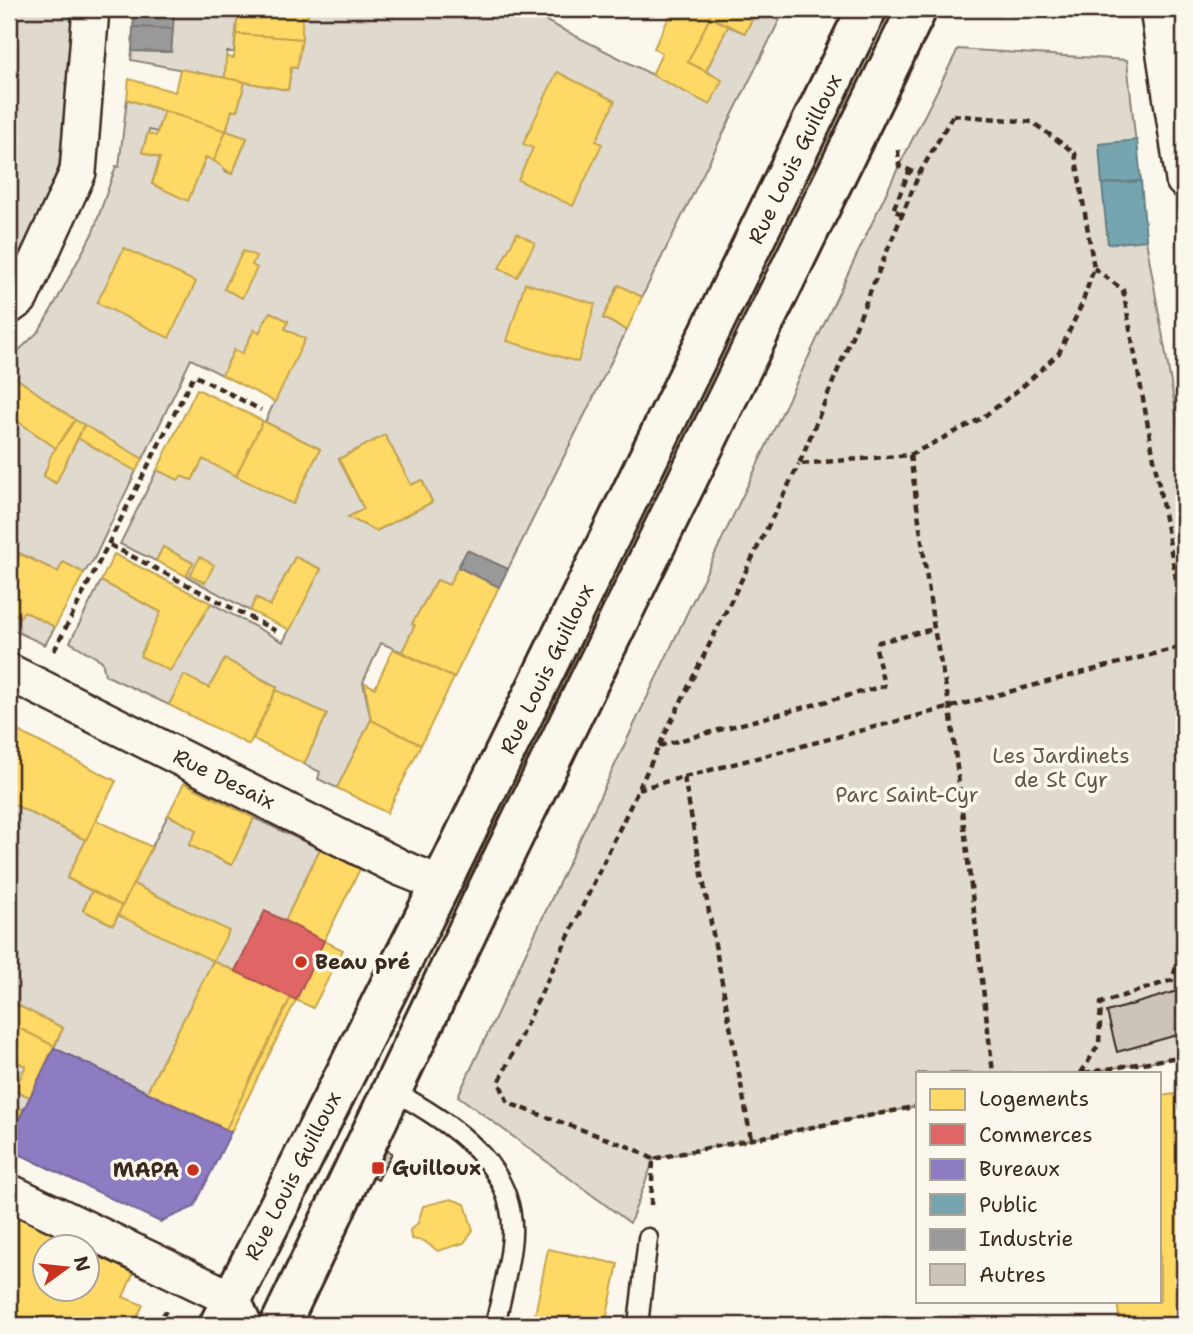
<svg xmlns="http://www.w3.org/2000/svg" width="1193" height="1334" font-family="'Shantell Sans',sans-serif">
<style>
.green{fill:#dfd9ce;stroke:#8d8276;stroke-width:2;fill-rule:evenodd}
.homes{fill:#ffd966;stroke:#c4a450;stroke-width:2;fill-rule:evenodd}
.shops{fill:#e06666;stroke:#ae5450;stroke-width:2}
.offices{fill:#8e7cc3;stroke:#756392;stroke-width:2}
.public{fill:#76a5af;stroke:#648084;stroke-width:2}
.industry{fill:#999;stroke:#7d7874;stroke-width:2}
.building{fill:#ccc4b9;stroke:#3b2a1e;stroke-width:2}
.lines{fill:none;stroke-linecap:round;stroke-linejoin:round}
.service-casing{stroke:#3b2a1e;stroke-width:23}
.minor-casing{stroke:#3b2a1e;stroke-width:40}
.primary-casing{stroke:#3b2a1e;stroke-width:44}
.path{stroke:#3b2a1e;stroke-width:4.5;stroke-dasharray:7 5;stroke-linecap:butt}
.service{stroke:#fbf7ec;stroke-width:18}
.minor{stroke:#fbf7ec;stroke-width:35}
.primary{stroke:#fbf7ec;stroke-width:38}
.poi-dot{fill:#c8321e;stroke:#fbf7ec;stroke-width:2.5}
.labels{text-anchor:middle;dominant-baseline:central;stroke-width:7;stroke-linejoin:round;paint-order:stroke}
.street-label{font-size:21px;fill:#3b2a1e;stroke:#fbf7ec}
.park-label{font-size:21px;fill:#64564a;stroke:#fbf7ec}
.poi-label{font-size:21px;font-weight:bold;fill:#3b2a1e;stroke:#fbf7ec;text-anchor:start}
</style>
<rect width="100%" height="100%" fill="#fbf7ec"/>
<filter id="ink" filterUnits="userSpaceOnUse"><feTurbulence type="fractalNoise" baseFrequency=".0143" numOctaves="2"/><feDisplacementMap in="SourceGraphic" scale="14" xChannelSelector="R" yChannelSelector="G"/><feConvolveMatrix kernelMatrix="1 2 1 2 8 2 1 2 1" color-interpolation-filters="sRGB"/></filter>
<g filter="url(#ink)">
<g class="green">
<path d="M9,9h66l-16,157 -22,57 -28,47z"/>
<path d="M174,9h68l-4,2 -4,41h-7l-2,26 -94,-18 1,-9 39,1z"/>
<path d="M308,9h244l-6,12 164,83 11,-24 -15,-9 22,-45 17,7 12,-24 23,10 -138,278 -24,-11 -15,32 24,12 -119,239 -41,-18 -18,34 -12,-5 -25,44 3,1 -13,27 -21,-9 -18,39 8,38 -34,68 -19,-9 2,-7 -16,-8 23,-50 -51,-24 1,-3 -52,-28 -16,29 -25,-12 -15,29 -64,-30 -3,-14 -32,-19 31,-61 60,31 9,58 41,-67 72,39 38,-73 -26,-12 -25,49 -13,-8 -7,13 -64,-35 7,-13 -30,-16 -7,14 -36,-17 37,-74 22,10 2,-4 11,4 11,-21 90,45 27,-55 -55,-27 39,-83 -19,-10 3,-8 -18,-9 -11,21 -5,-3 -12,24 -8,-4 -12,25 -31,-16 -48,100 -68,-39 -66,-47v-13l30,-29 19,-33 35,-66 23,-66 3,1 8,-68 37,12 -7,21 -8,-2 -7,22 18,6 -8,26 36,16 18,-43 16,7 3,7 7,3 15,-36 -21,-7 6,-21 5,1 8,-29 43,8 3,-23 6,1 5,-51h6zM385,435l26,50 11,-5 10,22 -56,29 -27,-14 15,-8 -25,-50z"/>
<path d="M958,49l169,11 19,180 38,218v598l-100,17h-166v33l-264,53 -24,64 -172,-127 441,-930z"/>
<path d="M9,415l47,33 -12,27 11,8 23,-45 58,33 -42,88 -10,14 -21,-11 -5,10 -49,-24z"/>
<path d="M23,610l32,17 -10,18 -36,-17v-17l11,5z"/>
<path d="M9,802l77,38 -19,38 25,13 -9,19 30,15 5,-10 110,16 -95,-47 35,-69 29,15 -8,15 42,20 23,-47 66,31 -35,72 -20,-10 -30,60 -22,-10 -66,131 -93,-44 9,-20 -54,-27z"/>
<path d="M9,1058l17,8 -11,24 15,7 -7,13 -14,-6z"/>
</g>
<g class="homes">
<path d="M242,9h66v8h-6v22l-66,-5 2,-23z"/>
<path d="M673,9h84l-12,24 -35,-16 -22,45 34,18 -12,25 -58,-30 10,-22 -8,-5z"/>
<path d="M710,17l18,9 -22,45 -18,-9z"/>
<path d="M236,34l66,5 -5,29 -6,-1 -3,23 -63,-12 1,-21 8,1z"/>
<path d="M180,69l65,13 -8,29 -5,-1 -6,21 -99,-32 2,-20 46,13z"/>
<path d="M557,72l58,29 -19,40 6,3 -29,62 -55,-26 15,-32 -10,-4z"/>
<path d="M164,111l62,20 -12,30 -8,-4 -18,44 -36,-17 8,-26 -18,-6 6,-19 8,3z"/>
<path d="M226,131l21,7 -15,36 -18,-13z"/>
<path d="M517,233l18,10 -18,34 -18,-9z"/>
<path d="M124,248l72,34 -27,56 -72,-35z"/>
<path d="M243,251l13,5 -4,9 5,3 -15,30 -18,-9z"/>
<path d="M525,283l70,21 -17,58 -71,-21z"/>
<path d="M619,285l23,12 -15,33 -24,-12z"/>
<path d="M270,312l18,9 -3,8 20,10 -30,63 -53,-27 12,-25 8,4 12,-24 5,3z"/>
<path d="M9,373l66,47 -19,28 -47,-33z"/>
<path d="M197,389l66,32 -27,55 -33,-17 -11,21 -11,-4 -2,4 -22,-10z"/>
<path d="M75,420l9,5 -28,58 -12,-7 7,-21z"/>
<path d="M263,421l57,28 -27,55 -57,-28z"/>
<path d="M84,425l59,34 -7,12 -58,-33z"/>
<path d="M385,435l26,50 11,-5 10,22 -56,29 -28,-14 16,-8 -25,-50z"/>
<path d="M163,547l30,16 -7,13 -30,-15z"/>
<path d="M9,548l11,6 -11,22z"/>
<path d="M20,554l38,18 5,-10 21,11 -29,54 -31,-16 -4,6 -11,-6v-35z"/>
<path d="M114,554l97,49 -41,68 -30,-15 21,-44 -60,-31z"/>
<path d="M200,557l14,8 -9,18 -15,-8z"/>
<path d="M295,557l26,12 -31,61 -40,-19 6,-13 14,8z"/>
<path d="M458,567l41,20 -45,91 -52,-26 13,-27 -3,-1 25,-44 12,5z"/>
<path d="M393,649l61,29 -33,67 -50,-25 -6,-37 10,5z"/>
<path d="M225,659l52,29 -28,57 -80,-40 15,-30 25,13z"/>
<path d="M276,690l51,24 -23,50 -51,-25z"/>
<path d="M371,720l50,25 -34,68 -50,-25z"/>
<path d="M10,727l106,54 -30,59 -77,-38z"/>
<path d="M184,783l70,35 -22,47 -43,-20 8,-15 -29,-15z"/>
<path d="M96,820l56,27 -30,59 -55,-28z"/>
<path d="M320,849l40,20 -36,72 -39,-20z"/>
<path d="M133,884l96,47 -16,30 -95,-46z"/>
<path d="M92,891l30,15 -9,19 -30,-15z"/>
<path d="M324,941l19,9 -30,58 -17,-8z"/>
<path d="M213,961l78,36 -65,132 -79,-37z"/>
<path d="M291,997l5,3 -65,132 -5,-3z"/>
<path d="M9,1001l54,27 -9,18 -45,-23z"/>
<path d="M9,1023l45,23 -24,51 -16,-7 12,-24 -17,-8z"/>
<path d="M1184,1093v232h-64l-3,-24h43v-205z"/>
<path d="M9,1104l14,6 -14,30z"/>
<path d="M451,1199l14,5 8,26 -9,13 -26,8 -14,-10 -13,-2 -1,-9 8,-7 5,-17z"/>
<path d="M9,1207l53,25 -4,6 18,7 2,-7 59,27 -14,32 20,8 -10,20h-110l-14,-6zM46,1246h42v42h-42z"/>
<path d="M548,1249l70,15 -13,61h-72z"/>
</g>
<path class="shops" d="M265,911l59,30 -28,59 -61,-29z"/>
<path class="offices" d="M54,1048l177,84 -37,75 -34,15 -151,-73v-9z"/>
<g class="public">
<path d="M1137,140l4,41 -39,3 -3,-40z"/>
<path d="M1141,181l5,59 -38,4 -6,-60z"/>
</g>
<g class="industry">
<path d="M135,9h39l-1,20 -40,-2z"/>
<path d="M133,27l40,2 -2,23 -39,-1z"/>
<path d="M467,550l41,19 -9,18 -41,-20z"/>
</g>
<g class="building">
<path d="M1184,989v44l-67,19 -10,-40z"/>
<path d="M382,1148l10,5 -14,27 -10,-5z"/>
</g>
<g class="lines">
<g class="service-casing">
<g id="service">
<path d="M392,1090c60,34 130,77 119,156 -3,26 -10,53 -16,79"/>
<path d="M638,1325l10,-87"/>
</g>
</g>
<g class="minor-casing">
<g id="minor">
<path d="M1158,9l26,171"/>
<path d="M9,306l11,-8 58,-126 13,-163"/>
<path d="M9,672l392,196 40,16"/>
<path d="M9,1192l223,107 12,26"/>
</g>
</g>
<g class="primary-casing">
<g id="primary">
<path d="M219,1325l222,-441 426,-875"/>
<path d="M280,1325l202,-424 435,-892"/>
</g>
</g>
<g class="path">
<path d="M953,115l79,7 43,31 19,115 -12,36 -23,49 -38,35 -39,30 -72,37 -111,9 120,-290z"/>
<path d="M898,150l1,16 20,8"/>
<path d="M902,214l-9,-4 17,-40"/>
<path d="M1094,268l29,22 61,332"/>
<path d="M910,455l24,174 16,79 43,365"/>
<path d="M110,545l170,88"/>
<path d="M54,651l140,-276 67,35"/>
<path d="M659,746l225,-60 -8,-38 3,-6 55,-13"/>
<path d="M684,777l67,362"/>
<path d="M638,789l546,-143"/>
<path d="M1081,1073l18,-29 2,-41 71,-23 5,-16 7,-3"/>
<path d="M1084,1073l100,-17"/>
<path d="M653,1159l-18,-10 -127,-46 -9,-21 160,-336 140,-282"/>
<path d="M651,1205l2,-46 265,-53"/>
<path d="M156,1325l10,-14"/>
</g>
<use href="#service" class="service"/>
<use href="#minor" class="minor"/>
<use href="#primary" class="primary"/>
</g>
</g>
<g class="poi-dot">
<circle cx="301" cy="962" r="7"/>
<rect x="371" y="1161" width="14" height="14" rx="3.5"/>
<circle cx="193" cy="1170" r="7"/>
</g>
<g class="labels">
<g class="street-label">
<text transform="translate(795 159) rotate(-64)">Rue Louis Guilloux</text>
<text transform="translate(547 669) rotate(-64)">Rue Louis Guilloux</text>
<text transform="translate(224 779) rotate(26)">Rue Desaix</text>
<text transform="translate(293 1176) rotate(-63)">Rue Louis Guilloux</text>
</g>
<g class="park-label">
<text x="1061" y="756">Les Jardinets<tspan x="1061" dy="24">de St Cyr</tspan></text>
<text x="907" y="795">Parc Saint-Cyr</text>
</g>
<g class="poi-label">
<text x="315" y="962">Beau pré</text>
<text x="392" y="1168">Guilloux</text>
<text x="179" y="1170" text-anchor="end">MAPA</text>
</g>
</g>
<rect width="1193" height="1334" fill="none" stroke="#fbf7ec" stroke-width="35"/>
<rect x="18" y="18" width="1158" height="1299" fill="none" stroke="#3b2a1e" stroke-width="2.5" filter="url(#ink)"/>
<rect x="916" y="1072" width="245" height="231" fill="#fbf7ec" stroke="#aea59a" stroke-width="2"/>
<rect x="930" y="1089" width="35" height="21" fill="#ffd966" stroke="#aea59a" stroke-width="2"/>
<text x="979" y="1106" font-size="21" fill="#3b2a1e">Logements</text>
<rect x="930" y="1124" width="35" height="21" fill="#e06666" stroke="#aea59a" stroke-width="2"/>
<text x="979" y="1142" font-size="21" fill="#3b2a1e">Commerces</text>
<rect x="930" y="1159" width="35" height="21" fill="#8e7cc3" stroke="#aea59a" stroke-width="2"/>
<text x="979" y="1176" font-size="21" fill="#3b2a1e">Bureaux</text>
<rect x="930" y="1194" width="35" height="21" fill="#76a5af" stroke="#aea59a" stroke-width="2"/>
<text x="979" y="1212" font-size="21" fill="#3b2a1e">Public</text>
<rect x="930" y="1229" width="35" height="21" fill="#999999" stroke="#aea59a" stroke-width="2"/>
<text x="979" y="1246" font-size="21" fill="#3b2a1e">Industrie</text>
<rect x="930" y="1264" width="35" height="21" fill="#ccc4b9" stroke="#aea59a" stroke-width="2"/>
<text x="979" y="1282" font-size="21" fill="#3b2a1e">Autres</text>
<g transform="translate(66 1268) rotate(75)"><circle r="33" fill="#fbf7ec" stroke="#aea59a" stroke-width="2"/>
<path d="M0-5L12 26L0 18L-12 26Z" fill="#c8321e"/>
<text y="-10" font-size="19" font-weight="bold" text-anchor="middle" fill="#3b2a1e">N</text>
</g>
</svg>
